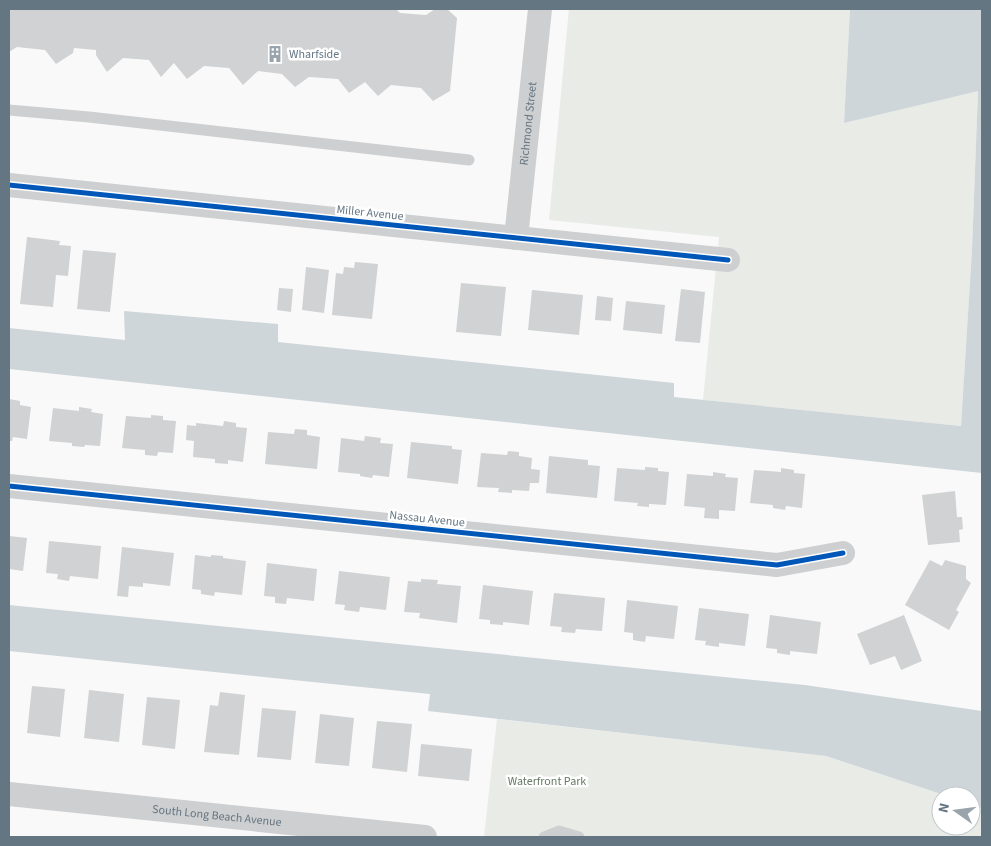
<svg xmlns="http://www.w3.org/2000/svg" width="991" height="846" font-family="'Source Sans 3',sans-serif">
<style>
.green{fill:#e8ebe6}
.water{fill:#ced6d9}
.building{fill:#d0d2d3}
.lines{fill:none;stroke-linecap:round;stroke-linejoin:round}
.lane{stroke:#cecfd0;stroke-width:11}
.street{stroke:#cecfd0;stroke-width:24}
.cycleway-casing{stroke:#fff;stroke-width:8}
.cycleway{stroke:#0057b8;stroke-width:5}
.labels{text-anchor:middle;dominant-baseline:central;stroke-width:5;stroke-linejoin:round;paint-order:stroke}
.poi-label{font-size:12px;fill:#657683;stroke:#fff;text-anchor:start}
.street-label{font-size:12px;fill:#657683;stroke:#fff}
.park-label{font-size:12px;fill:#687a64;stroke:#fff}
</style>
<rect width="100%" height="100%" fill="#f9f9f9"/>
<g class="green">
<path d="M569,9h281l-6,114 134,-33 -6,160 -11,176 -258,-26 16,-163 -170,-17z"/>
<path d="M497,719l329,37 121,40h-6v30h30v-22l11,4v29h-498z"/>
</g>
<g class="water">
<path d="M850,9h132v464l-973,-104v-41l116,12 -1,-29 154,13v18l396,41v14l287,29 11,-176 6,-159 -134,32z"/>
<path d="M9,605l796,80 177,26v97l-11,-4v-8h-24l-121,-40 -398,-45 2,-17 -421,-43z"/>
</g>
<g class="building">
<path d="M9,9h387l4,4 26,2 9,-6h12l10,9 -7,73 -17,10 -12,-13 -30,-3 -13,11 -13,-14 -16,11 -11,-14 -29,-2 -14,10 -13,-13 -24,-3 -15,14 -14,-17 -25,-2 -17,13 -13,-16 -13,14 -12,-17 -26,-2 -16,14 -11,-17v-5l-22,-2 -1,5 -17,11 -11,-14 -28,-3 -8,5z"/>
<path d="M27,237l33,4 -1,4 12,1 -3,30 -12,-1 -3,32 -33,-3z"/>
<path d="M83,250l33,3 -6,59 -33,-3z"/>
<path d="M355,262l23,2 -6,55 -40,-4 4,-42 7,1 1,-7 10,1z"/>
<path d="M306,267l23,3 -5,43 -22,-3z"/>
<path d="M461,283l45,4 -5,49 -45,-4z"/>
<path d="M279,288l14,1 -2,23 -14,-2z"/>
<path d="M681,289l24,3 -5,51 -25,-2z"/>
<path d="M532,290l51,5 -4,40 -51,-5z"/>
<path d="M597,296l16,2 -2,23 -16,-1z"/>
<path d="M626,301l39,4 -3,29 -39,-4z"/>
<path d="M9,399l11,2v4l11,2 -4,32 -14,-2 -1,4h-3z"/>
<path d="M79,407l13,2 -1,3 12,2 -3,32 -15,-1 -1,2 -12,-1v-3l-23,-2 4,-33 26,3z"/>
<path d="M151,415l12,1v4l13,1 -3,32 -15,-1 -1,4 -12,-1v-5l-23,-2 4,-32 25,2z"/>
<path d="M224,421l12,2v4l11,1 -4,34 -15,-2v4l-13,-1v-4l-22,-2 1,-16 -8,-1 1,-15 9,1v-3l27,3z"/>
<path d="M295,429l12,1v5l13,2 -3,32 -52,-5 3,-32 26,2z"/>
<path d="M365,436l16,2 -1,5 13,1 -4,33 -16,-2 -1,3 -12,-2v-2l-22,-2 3,-34 23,3z"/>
<path d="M411,442l41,4v3l10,1 -4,34 -51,-6z"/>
<path d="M508,451l11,1v4l13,2 -1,11 9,1 -1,13h-9l-1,8 -17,-1v3l-14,-1 1,-4 -22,-1 4,-34 26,2z"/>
<path d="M549,456l39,4v5l12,1 -3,32 -51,-5z"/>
<path d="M645,467l13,1v3l11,1 -3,33 -17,-1v3l-12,-1 1,-3 -24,-2 3,-33 28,2z"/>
<path d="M781,468l13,2v3l11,1 -3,34 -16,-2 -1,4 -12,-2v-3l-23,-2 4,-33 27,2z"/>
<path d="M713,472l13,2 -1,3 13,1 -3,33 -16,-1v9l-15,-1 1,-10 -21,-2 3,-32 26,2z"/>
<path d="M955,491l2,26h5l1,12 -4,1 1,12 -32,3 -6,-50z"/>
<path d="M9,536l18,2 -4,33 -14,-2z"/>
<path d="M49,541l52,5 -3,33 -28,-3 -1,5 -12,-2 1,-5 -12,-1z"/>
<path d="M122,547l52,6 -4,33 -27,-3v4l-14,-1 -1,11 -11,-1z"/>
<path d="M195,555l16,2v-2l12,1v2l23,3 -4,34 -27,-3 -1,4 -13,-2v-4l-9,-1z"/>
<path d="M930,560l12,6 3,-6 21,6v13l5,4 -15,27 3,2 -10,18 -44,-25z"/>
<path d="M267,563l50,6 -3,32 -27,-3 -1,6 -11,-1v-6l-11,-1z"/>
<path d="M339,571l51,6 -4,33 -26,-3 -1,5 -15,-2 1,-5 -10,-1z"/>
<path d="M421,579l17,1 -1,4 24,2 -4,37 -38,-5 1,-5 -16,-1 4,-31 13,1z"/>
<path d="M483,585l50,6 -4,34 -26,-3v3l-13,-1v-4l-11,-1z"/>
<path d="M554,593l51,5 -3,33 -26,-2 -1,4 -14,-1 1,-5 -12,-1z"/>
<path d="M627,600l51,6 -4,33 -28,-3 -1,6 -12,-2v-7l-9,-1z"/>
<path d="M699,608l50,6 -4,32 -26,-3v4l-14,-2 1,-4 -11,-1z"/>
<path d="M770,615l51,7 -4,32 -27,-3v4l-13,-2v-4l-11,-1z"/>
<path d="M904,615l18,46 -21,9 -6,-14 -25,9 -13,-31z"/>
<path d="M32,686l33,3 -5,48 -33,-4z"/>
<path d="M89,690l35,4 -5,48 -35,-4z"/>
<path d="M220,692l25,3 -6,60 -35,-3 6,-47 8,1z"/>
<path d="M147,697l33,3 -5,49 -33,-4z"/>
<path d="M262,708l34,3 -5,49 -34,-3z"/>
<path d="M320,714l34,4 -5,48 -34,-3z"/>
<path d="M377,721l35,3 -5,48 -35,-4z"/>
<path d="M421,744l51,5 -3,32 -51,-5z"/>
</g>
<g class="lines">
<g class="lane">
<path d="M9,110l80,7 380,43"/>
<path d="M544,837l15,-6 20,6"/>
</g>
<g class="street">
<path d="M9,185l719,75"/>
<path id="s1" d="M516,238l24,-229"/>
<path d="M9,486l768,79 66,-12"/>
<path id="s2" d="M9,794l416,43"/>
</g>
<g class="cycleway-casing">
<g id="cycleway">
<path d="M9,185l719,75"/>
<path d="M9,486l768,79 66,-12"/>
</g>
</g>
<use href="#cycleway" class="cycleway"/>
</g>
<defs>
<g id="building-bare" transform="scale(1.35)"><path d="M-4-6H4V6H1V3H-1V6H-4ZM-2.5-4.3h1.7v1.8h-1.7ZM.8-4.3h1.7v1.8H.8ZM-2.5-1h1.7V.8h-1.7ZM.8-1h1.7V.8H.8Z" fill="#99a4ac" stroke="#fff" stroke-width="2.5" paint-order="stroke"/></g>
</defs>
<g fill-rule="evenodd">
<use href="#building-bare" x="275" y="54"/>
</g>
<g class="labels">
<g class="poi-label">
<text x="289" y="54">Wharfside</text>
</g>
<g class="street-label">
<text stroke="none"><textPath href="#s1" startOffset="115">Richmond Street</textPath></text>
<text transform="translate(370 213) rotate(6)">Miller Avenue</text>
<text transform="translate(427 519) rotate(6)">Nassau Avenue</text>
<text stroke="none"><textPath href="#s2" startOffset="209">South Long Beach Avenue</textPath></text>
</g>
<g class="park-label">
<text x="547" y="781">Waterfront Park</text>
</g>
</g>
<rect width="991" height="846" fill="none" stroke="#657683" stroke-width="20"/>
<g transform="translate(956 811) rotate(284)"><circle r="24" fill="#ffffff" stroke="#c1c8cd"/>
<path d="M0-4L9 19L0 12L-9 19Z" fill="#99a4ac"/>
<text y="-8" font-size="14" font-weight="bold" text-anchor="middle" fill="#657683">N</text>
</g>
</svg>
